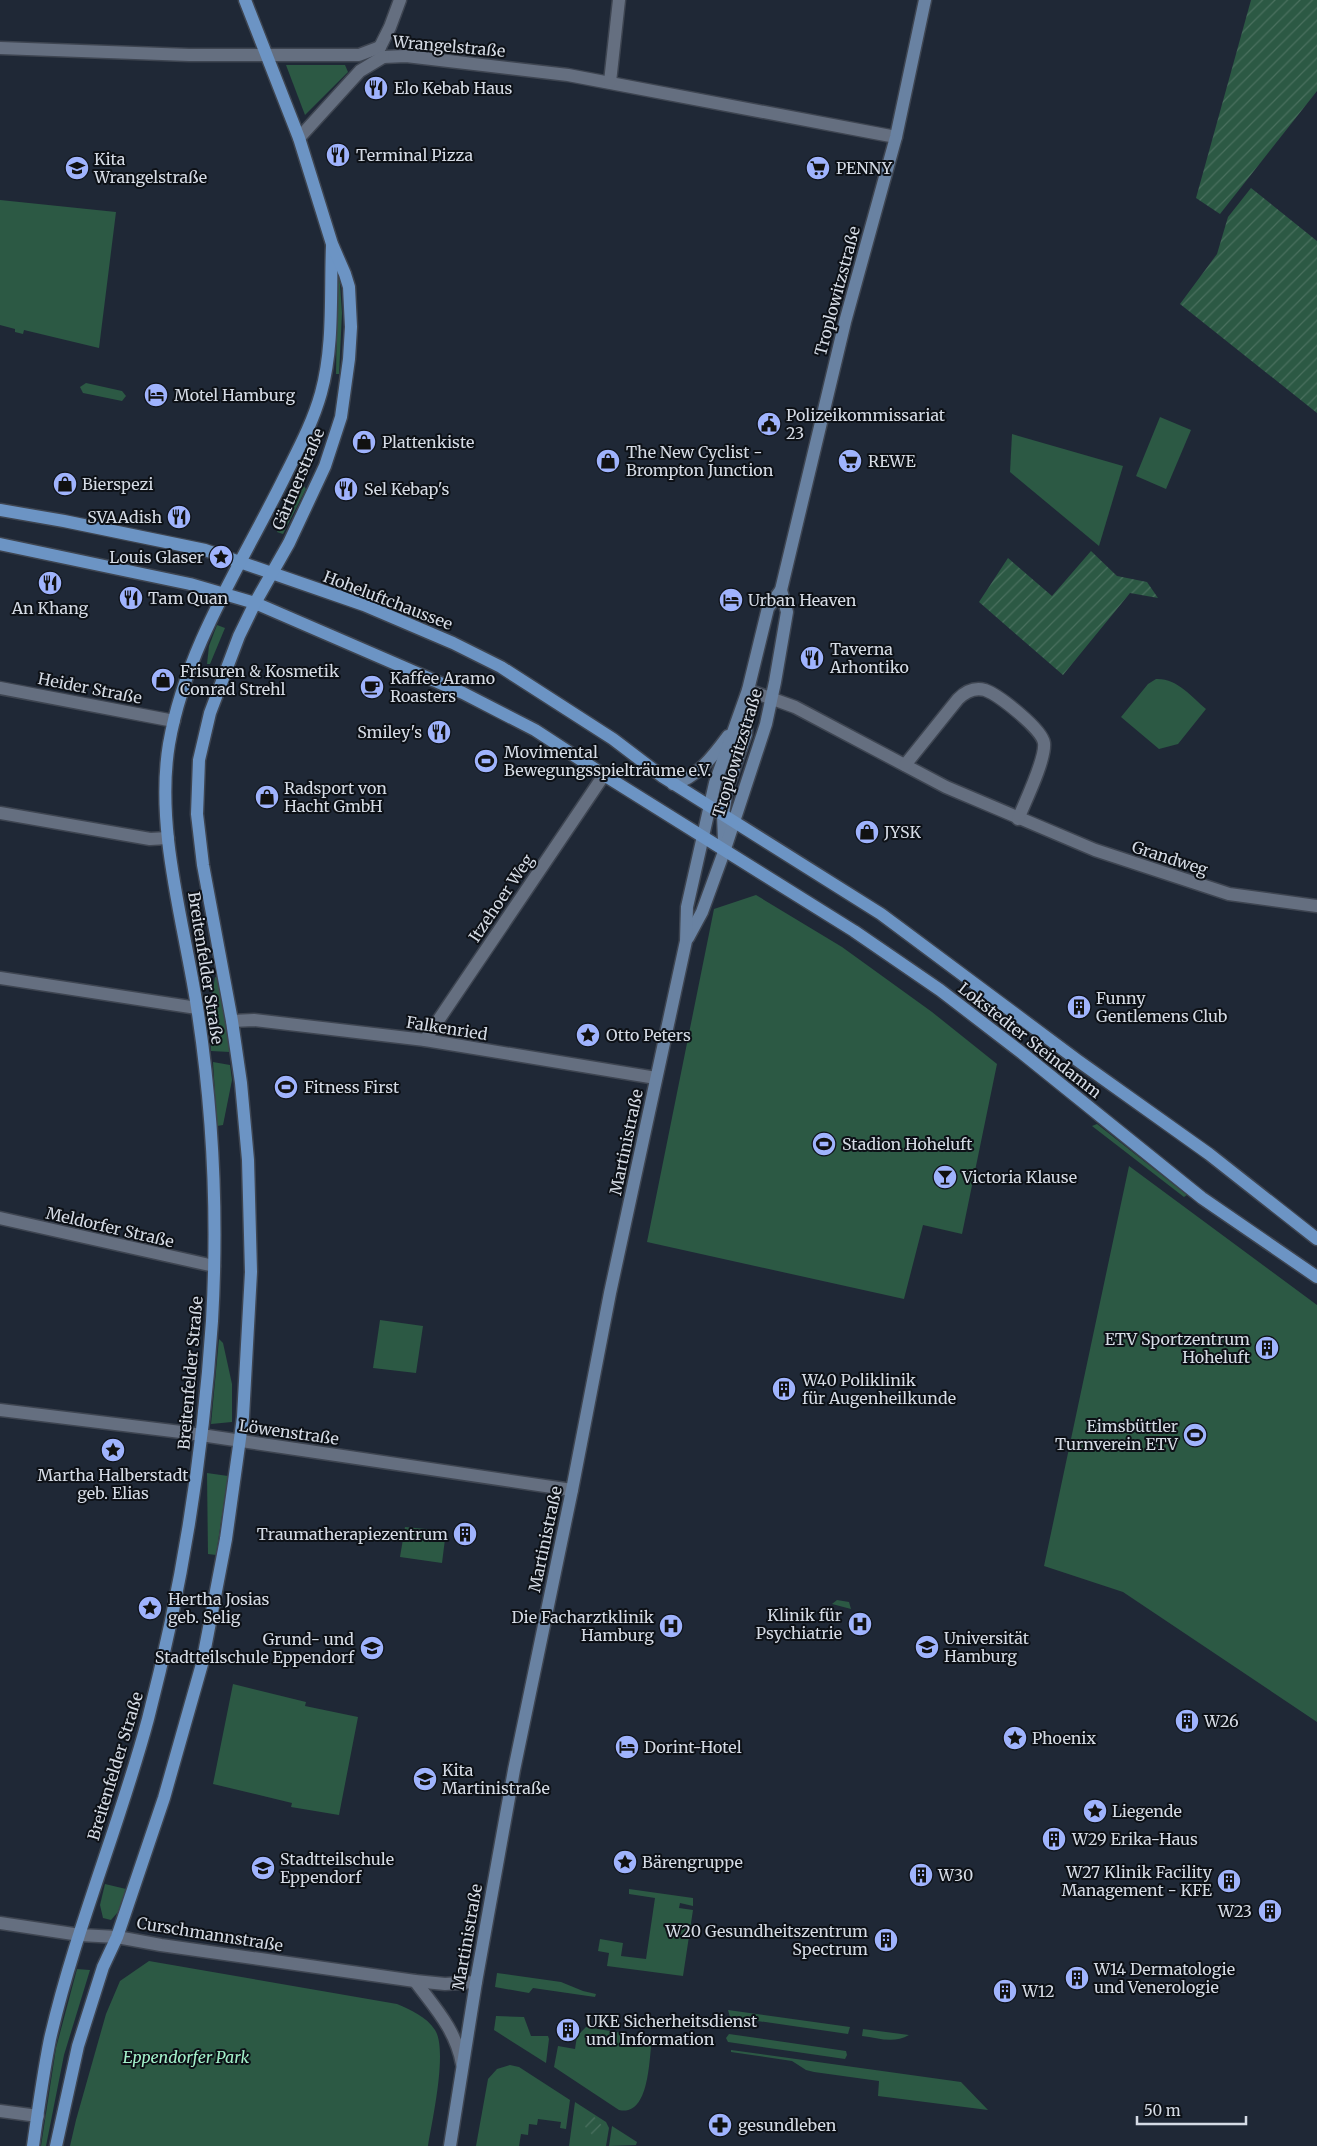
<svg xmlns="http://www.w3.org/2000/svg" width="1317" height="2146" font-family="Merriweather,serif">
<style>
.green{fill:#2c5944}
.garden{fill:url(#garden-furrows)}
.lines{fill:none;stroke-linecap:round;stroke-linejoin:round}
.street-casing{stroke:#3e4551;stroke-width:15}
.secondary-casing{stroke:#3e4551;stroke-width:15}
.primary-casing{stroke:#3e4551;stroke-width:15}
.street{stroke:#656f80;stroke-width:12}
.secondary{stroke:#6982a2;stroke-width:12}
.primary{stroke:#6c94c4;stroke-width:12}
.labels{text-anchor:middle;dominant-baseline:central;stroke-width:4;stroke-linejoin:round;paint-order:stroke}
.street-label{font-size:16px;fill:#d5dbe5;stroke:#0d1117}
.poi-label{font-size:16px;fill:#d5dbe5;stroke:#0d1117;text-anchor:start}
.park-label{font-size:16px;font-style:italic;fill:#a4f2cb;stroke:#0d1117}
</style>
<defs>
<pattern id="garden-furrows" width="10" height="10" patternUnits="userSpaceOnUse" patternTransform="scale(1.25)"><rect width="10" height="10" fill="#2c5944"/><path d="M-1 1l2-2M0 10L10 0M9 11l2-2" fill="none" stroke="#4a705f"/></pattern>
</defs>
<rect width="100%" height="100%" fill="#1f2836"/>
<g class="green">
<path d="M286,65h59l3,7 -43,43z"/>
<path d="M0,200l116,12 -17,136 -75,-18 -1,4 -8,-2v-3l-15,-4z"/>
<path d="M339,270l3,43 -3,61h-3l1,-54 -3,-46z"/>
<path d="M86,383l36,8 4,5 -4,5 -39,-8 -3,-6z"/>
<path d="M1160,417l31,13 -25,59 -30,-13z"/>
<path d="M1012,434l111,32 -24,80 -89,-74z"/>
<path d="M304,486l2,3 -23,45 -6,-2 25,-45z"/>
<path d="M217,625l8,3 -15,36h-3l2,-18z"/>
<path d="M1156,679c21,-1 36,18 50,30l-28,35 -19,5 -38,-32 27,-33z"/>
<path d="M756,895l86,52 90,65 65,52 -35,170 -39,-9 -19,74 -257,-57 67,-333z"/>
<path d="M215,977l3,1 12,74 -19,-1 -2,-36z"/>
<path d="M213,1062l17,3 2,15 -9,45 -6,1z"/>
<path d="M1097,1124l90,71 -3,2 -92,-71z"/>
<path d="M1129,1166l188,139v417l-194,-130 -79,-26z"/>
<path d="M380,1320l43,6 -7,47 -43,-5z"/>
<path d="M219,1339l4,4 9,41v38l-21,2z"/>
<path d="M207,1473l21,3 -12,79 -8,-1z"/>
<path d="M405,1527l41,4 -4,32 -42,-6z"/>
<path d="M837,1600l12,2 2,7 -19,-5z"/>
<path d="M233,1684l73,18 -1,4 53,11 -19,98 -48,-8 1,-4 -79,-19z"/>
<path d="M105,1884l21,5 -8,23 -7,8 -8,-2 -3,-13z"/>
<path d="M629,1889l64,9v8l-13,-3 -1,5 14,2 -10,66 -76,-10 2,-13 -11,-2 2,-12 23,4 -2,13 25,3 9,-61 -26,-4z"/>
<path d="M149,1961l248,43c14,6 30,13 38,26 13,20 -3,91 -7,116h-358l6,-26 30,-106 14,-33z"/>
<path d="M77,1969l13,1 -26,85 -18,91h-5l15,-98z"/>
<path d="M497,1973l64,9 22,9 13,3 -1,3 -62,-9 -4,5 -34,-6z"/>
<path d="M728,2010l122,17 -2,7 -118,-17z"/>
<path d="M496,2016l28,1 7,19h17l1,3 -3,24 -52,-33z"/>
<path d="M586,2027l66,11c-3,20 -2,79 -33,72l-65,-43 4,-21 17,3 2,-13z"/>
<path d="M863,2029l46,6c-15,9 -31,3 -47,1z"/>
<path d="M729,2034l117,17 1,4 -2,4 -117,-17 -2,-4z"/>
<path d="M731,2050l230,32 27,28 -110,-14 1,-15 -65,-9 -8,-2 -14,-9 -61,-9z"/>
<path d="M510,2065l9,2 51,33 -4,29 -6,-1 1,-6 -23,-3 -1,6 -8,-1 -1,11 -7,-1 -2,12h-43l12,-67 9,-10z"/>
<path d="M575,2102l31,20 3,6 -3,18h-37z"/>
<path d="M612,2126l25,16 -1,3 -27,1z"/>
</g>
<g class="garden">
<path d="M1251,0h66v91l-97,123 -24,-16z"/>
<path d="M1251,188l66,53v172l-137,-109 37,-50 11,-37z"/>
<path d="M1091,551l26,25 30,6 11,16 -28,-5 -67,82 -84,-73 29,-44 44,38z"/>
<path d="M591,2113l12,14 -10,9 -12,-14z"/>
</g>
<g class="lines">
<g class="street-casing">
<g id="street">
<path d="M380,47l10,-20 10,-27"/>
<path d="M0,48l189,7h170l21,-8"/>
<path d="M383,57l23,-1 162,19 328,62"/>
<path d="M610,82l9,-82"/>
<path d="M299,138l61,-67 23,-14"/>
<path d="M0,688l174,33"/>
<path d="M748,690l47,17 151,80 149,63 134,44 88,12"/>
<path d="M905,765l53,-66c7,-7 16,-12 27,-9 14,5 57,39 59,53 2,16 -19,59 -26,76"/>
<path d="M0,813l150,26 18,-1"/>
<path d="M0,978l197,30"/>
<path d="M232,1021l22,-1 171,20 231,38"/>
<path d="M425,1040l179,-265"/>
<path d="M0,1218l214,48"/>
<path d="M0,1410l181,22 391,58"/>
<path d="M0,1923l80,12 37,2 44,8 254,36 30,3 31,-2"/>
<path d="M415,1981c20,27 41,49 47,83"/>
<path d="M0,2111l38,5"/>
</g>
</g>
<g class="secondary-casing">
<g id="secondary">
<path d="M673,784c24,-6 41,-29 55,-48"/>
<path d="M724,841l-1,-26 4,-26 19,-55 1,-29"/>
<path d="M688,938l14,-26 23,-63 41,-125 9,-42 12,-70 -6,-22"/>
<path d="M450,2146l26,-164 38,-212 58,-280 38,-197 76,-352 1,-34 28,-124 33,-93 20,-82 13,-18 64,-268 51,-185 29,-137"/>
</g>
</g>
<g class="primary-casing">
<g id="primary">
<path d="M0,510l64,11 141,29 159,55 89,38 48,24 112,72 50,38 218,137 196,146 132,94 108,85"/>
<path d="M0,544l190,40 65,19 208,90 72,37 69,45 250,156 86,59 82,63 180,145 115,79"/>
<path d="M33,2146c5,-36 10,-72 17,-107 25,-109 69,-212 98,-320 34,-131 55,-263 64,-398 6,-104 1,-211 -15,-314 -13,-84 -42,-179 -28,-263 17,-98 74,-182 117,-270 13,-26 27,-52 35,-81 13,-47 9,-99 11,-147"/>
<path d="M56,2146l22,-100 25,-79 14,-30 47,-139 38,-134 24,-125 17,-122 8,-145 -3,-112 -7,-77 -9,-62 -29,-156 -6,-51 2,-54 11,-47 29,-77 16,-33 34,-60 36,-77 16,-49 8,-58 2,-32 -2,-40 -4,-13 -13,-30 -33,-106 -54,-138"/>
</g>
</g>
<use href="#street" class="street"/>
<use href="#secondary" class="secondary"/>
<use href="#primary" class="primary"/>
</g>
<defs>
<g id="restaurant-disc" transform="scale(1.25)"><circle r="9.5" fill="#9fb3fd" stroke="#0d1117"/><path d="M-5-6h1v4h1v-4h1v4h1v-4h1v5L-1.5 .5V6h-2V.5L-5-1ZM5-6V6H3V1.5H1.5Q1.5-4 5-6Z" fill="#111"/></g>
<g id="school-disc" transform="scale(1.25)"><circle r="9.5" fill="#9fb3fd" stroke="#0d1117"/><path d="M0-5L7-2L0 1L-7-2ZM-4 1L0 2.5L4 1V4Q0 6-4 4Z" fill="#111"/></g>
<g id="supermarket-disc" transform="scale(1.25)"><circle r="9.5" fill="#9fb3fd" stroke="#0d1117"/><path d="M-6-5.5h2.5l.6 2H6L4.5 2H-2.5L-4.4-4H-6ZM-1.5 3.2a1.3 1.3 0 1 0 .1 0ZM3 3.2a1.3 1.3 0 1 0 .1 0Z" fill="#111"/></g>
<g id="hotel-disc" transform="scale(1.25)"><circle r="9.5" fill="#9fb3fd" stroke="#0d1117"/><path d="M-6-4.5h1.5V1H6V5H4.5V3h-9V5H-6ZM-4 0a1.8 1.8 0 1 1 3.6 0ZM.5 0V-2.5h3Q6-2.5 6 0Z" fill="#111"/></g>
<g id="civic-disc" transform="scale(1.25)"><circle r="9.5" fill="#9fb3fd" stroke="#0d1117"/><path d="M-.6-6.5H3V-4.5H.6V-3L4-1V1h2V6H-6V1h2V-1L-.6-3ZM-1.2 2.5V6h2.4V2.5Z" fill="#111"/></g>
<g id="shop-disc" transform="scale(1.25)"><circle r="9.5" fill="#9fb3fd" stroke="#0d1117"/><path d="M-5-2.5h2.3a2.7 3.5 0 0 1 5.4 0H5L5.5 6h-11ZM-1.5-2.5h3a1.5 2.3 0 0 0-3 0Z" fill="#111"/></g>
<g id="sight-disc" transform="scale(1.25)"><circle r="9.5" fill="#9fb3fd" stroke="#0d1117"/><path d="M0-6L1.8-2.2L6-1.7L2.9 1.2L3.7 5.4L0 3.3L-3.7 5.4L-2.9 1.2L-6-1.7L-1.8-2.2Z" fill="#111"/></g>
<g id="cafe-disc" transform="scale(1.25)"><circle r="9.5" fill="#9fb3fd" stroke="#0d1117"/><path d="M-5.5-4.5H6V0H3Q3 3.5 0 3.5H-2.5Q-5.5 3.5-5.5 0ZM3-3.2v2h1.7v-2ZM-6 4.5H4V6H-6Z" fill="#111"/></g>
<g id="stadium-disc" transform="scale(1.25)"><circle r="9.5" fill="#9fb3fd" stroke="#0d1117"/><path d="M0-5a6.5 5 0 1 0 0 10a6.5 5 0 1 0 0-10ZM-3.5-1.8h7v3.6h-7Z" fill="#111"/></g>
<g id="building-disc" transform="scale(1.25)"><circle r="9.5" fill="#9fb3fd" stroke="#0d1117"/><path d="M-4-6H4V6H1V3H-1V6H-4ZM-2.5-4.3h1.7v1.8h-1.7ZM.8-4.3h1.7v1.8H.8ZM-2.5-1h1.7V.8h-1.7ZM.8-1h1.7V.8H.8Z" fill="#111"/></g>
<g id="bar-disc" transform="scale(1.25)"><circle r="9.5" fill="#9fb3fd" stroke="#0d1117"/><path d="M-6-5H6L.8 .8V4.5H3.5V6h-7V4.5H-.8V.8Z" fill="#111"/></g>
<g id="hospital-disc" transform="scale(1.25)"><circle r="9.5" fill="#9fb3fd" stroke="#0d1117"/><path d="M-5-5h3v3.5h4V-5h3V5h-3V1.5h-4V5h-3Z" fill="#111"/></g>
<g id="university-disc" transform="scale(1.25)"><circle r="9.5" fill="#9fb3fd" stroke="#0d1117"/><path d="M0-5L7-2L0 1L-7-2ZM-4 1L0 2.5L4 1V4Q0 6-4 4Z" fill="#111"/></g>
<g id="pharmacy-disc" transform="scale(1.25)"><circle r="9.5" fill="#9fb3fd" stroke="#0d1117"/><path d="M-2-6h4v4h4v4h-4v4h-4v-4h-4v-4h4Z" fill="#111"/></g>
</defs>
<g fill-rule="evenodd">
<use href="#restaurant-disc" x="376" y="88"/>
<use href="#restaurant-disc" x="338" y="155"/>
<use href="#school-disc" x="77" y="168"/>
<use href="#supermarket-disc" x="818" y="168"/>
<use href="#hotel-disc" x="156" y="395"/>
<use href="#civic-disc" x="769" y="424"/>
<use href="#shop-disc" x="364" y="442"/>
<use href="#shop-disc" x="608" y="461"/>
<use href="#supermarket-disc" x="850" y="461"/>
<use href="#shop-disc" x="65" y="484"/>
<use href="#restaurant-disc" x="346" y="489"/>
<use href="#restaurant-disc" x="179" y="517"/>
<use href="#sight-disc" x="221" y="557"/>
<use href="#restaurant-disc" x="50" y="583"/>
<use href="#restaurant-disc" x="131" y="598"/>
<use href="#hotel-disc" x="731" y="600"/>
<use href="#restaurant-disc" x="812" y="658"/>
<use href="#shop-disc" x="163" y="680"/>
<use href="#cafe-disc" x="372" y="687"/>
<use href="#restaurant-disc" x="439" y="732"/>
<use href="#stadium-disc" x="486" y="761"/>
<use href="#shop-disc" x="267" y="797"/>
<use href="#shop-disc" x="867" y="832"/>
<use href="#building-disc" x="1079" y="1007"/>
<use href="#sight-disc" x="588" y="1035"/>
<use href="#stadium-disc" x="286" y="1087"/>
<use href="#stadium-disc" x="824" y="1144"/>
<use href="#bar-disc" x="945" y="1177"/>
<use href="#building-disc" x="1267" y="1348"/>
<use href="#building-disc" x="784" y="1389"/>
<use href="#stadium-disc" x="1195" y="1435"/>
<use href="#sight-disc" x="113" y="1450"/>
<use href="#building-disc" x="465" y="1534"/>
<use href="#sight-disc" x="150" y="1608"/>
<use href="#hospital-disc" x="860" y="1624"/>
<use href="#hospital-disc" x="671" y="1626"/>
<use href="#university-disc" x="927" y="1647"/>
<use href="#school-disc" x="372" y="1648"/>
<use href="#building-disc" x="1187" y="1721"/>
<use href="#sight-disc" x="1015" y="1738"/>
<use href="#hotel-disc" x="627" y="1747"/>
<use href="#school-disc" x="425" y="1779"/>
<use href="#sight-disc" x="1095" y="1811"/>
<use href="#building-disc" x="1054" y="1839"/>
<use href="#sight-disc" x="625" y="1862"/>
<use href="#school-disc" x="263" y="1868"/>
<use href="#building-disc" x="921" y="1875"/>
<use href="#building-disc" x="1229" y="1881"/>
<use href="#building-disc" x="1270" y="1911"/>
<use href="#building-disc" x="886" y="1940"/>
<use href="#building-disc" x="1077" y="1978"/>
<use href="#building-disc" x="1005" y="1991"/>
<use href="#building-disc" x="568" y="2030"/>
<use href="#pharmacy-disc" x="720" y="2125"/>
</g>
<g class="labels">
<g class="street-label">
<text transform="translate(449 46) rotate(5)">Wrangelstraße</text>
<text transform="translate(837 291) rotate(-75)">Troplowitzstraße</text>
<text transform="translate(298 479) rotate(-67)">Gärtnerstraße</text>
<text transform="translate(388 600) rotate(21)">Hoheluftchaussee</text>
<text transform="translate(90 688) rotate(11)">Heider Straße</text>
<text transform="translate(737 753) rotate(-73)">Troplowitzstraße</text>
<text transform="translate(1170 858) rotate(18)">Grandweg</text>
<text transform="translate(501 898) rotate(-56)">Itzehoer Weg</text>
<text transform="translate(206 968) rotate(81)">Breitenfelder Straße</text>
<text transform="translate(447 1028) rotate(9)">Falkenried</text>
<text transform="translate(1030 1040) rotate(38)">Lokstedter Steindamm</text>
<text transform="translate(626 1142) rotate(-78)">Martinistraße</text>
<text transform="translate(110 1227) rotate(13)">Meldorfer Straße</text>
<text transform="translate(190 1373) rotate(-85)">Breitenfelder Straße</text>
<text transform="translate(289 1432) rotate(8)">Löwenstraße</text>
<text transform="translate(545 1539) rotate(-78)">Martinistraße</text>
<text transform="translate(115 1766) rotate(-73)">Breitenfelder Straße</text>
<text transform="translate(210 1934) rotate(9)">Curschmannstraße</text>
<text transform="translate(467 1937) rotate(-80)">Martinistraße</text>
</g>
<g class="poi-label">
<text x="394" y="88">Elo Kebab Haus</text>
<text x="356" y="155">Terminal Pizza</text>
<text x="94" y="159">Kita<tspan x="94" dy="18">Wrangelstraße</tspan></text>
<text x="836" y="168">PENNY</text>
<text x="174" y="395">Motel Hamburg</text>
<text x="786" y="415">Polizeikommissariat<tspan x="786" dy="18">23</tspan></text>
<text x="382" y="442">Plattenkiste</text>
<text x="626" y="452">The New Cyclist -<tspan x="626" dy="18">Brompton Junction</tspan></text>
<text x="868" y="461">REWE</text>
<text x="82" y="484">Bierspezi</text>
<text x="364" y="489">Sel Kebap's</text>
<text x="162" y="517" text-anchor="end">SVAAdish</text>
<text x="204" y="557" text-anchor="end">Louis Glaser</text>
<text x="148" y="598">Tam Quan</text>
<text x="748" y="600">Urban Heaven</text>
<text x="50" y="608" text-anchor="middle">An Khang</text>
<text x="830" y="649">Taverna<tspan x="830" dy="18">Arhontiko</tspan></text>
<text x="180" y="671">Frisuren &amp; Kosmetik<tspan x="180" dy="18">Conrad Strehl</tspan></text>
<text x="390" y="678">Kaffee Aramo<tspan x="390" dy="18">Roasters</tspan></text>
<text x="422" y="732" text-anchor="end">Smiley's</text>
<text x="504" y="752">Movimental<tspan x="504" dy="18">Bewegungsspielträume e.V.</tspan></text>
<text x="284" y="788">Radsport von<tspan x="284" dy="18">Hacht GmbH</tspan></text>
<text x="884" y="832">JYSK</text>
<text x="1096" y="998">Funny<tspan x="1096" dy="18">Gentlemens Club</tspan></text>
<text x="606" y="1035">Otto Peters</text>
<text x="304" y="1087">Fitness First</text>
<text x="842" y="1144">Stadion Hoheluft</text>
<text x="962" y="1177">Victoria Klause</text>
<text x="1250" y="1339" text-anchor="end">ETV Sportzentrum<tspan x="1250" dy="18">Hoheluft</tspan></text>
<text x="802" y="1380">W40 Poliklinik<tspan x="802" dy="18">für Augenheilkunde</tspan></text>
<text x="1178" y="1426" text-anchor="end">Eimsbüttler<tspan x="1178" dy="18">Turnverein ETV</tspan></text>
<text x="113" y="1475" text-anchor="middle">Martha Halberstadt<tspan x="113" dy="18">geb. Elias</tspan></text>
<text x="448" y="1534" text-anchor="end">Traumatherapiezentrum</text>
<text x="168" y="1599">Hertha Josias<tspan x="168" dy="18">geb. Selig</tspan></text>
<text x="842" y="1615" text-anchor="end">Klinik für<tspan x="842" dy="18">Psychiatrie</tspan></text>
<text x="654" y="1617" text-anchor="end">Die Facharztklinik<tspan x="654" dy="18">Hamburg</tspan></text>
<text x="944" y="1638">Universität<tspan x="944" dy="18">Hamburg</tspan></text>
<text x="354" y="1639" text-anchor="end">Grund- und<tspan x="354" dy="18">Stadtteilschule Eppendorf</tspan></text>
<text x="1204" y="1721">W26</text>
<text x="1032" y="1738">Phoenix</text>
<text x="644" y="1747">Dorint-Hotel</text>
<text x="442" y="1770">Kita<tspan x="442" dy="18">Martinistraße</tspan></text>
<text x="1112" y="1811">Liegende</text>
<text x="1072" y="1839">W29 Erika-Haus</text>
<text x="280" y="1859">Stadtteilschule<tspan x="280" dy="18">Eppendorf</tspan></text>
<text x="642" y="1862">Bärengruppe</text>
<text x="1212" y="1872" text-anchor="end">W27 Klinik Facility<tspan x="1212" dy="18">Management - KFE</tspan></text>
<text x="938" y="1875">W30</text>
<text x="1252" y="1911" text-anchor="end">W23</text>
<text x="868" y="1931" text-anchor="end">W20 Gesundheitszentrum<tspan x="868" dy="18">Spectrum</tspan></text>
<text x="1094" y="1969">W14 Dermatologie<tspan x="1094" dy="18">und Venerologie</tspan></text>
<text x="1022" y="1991">W12</text>
<text x="586" y="2021">UKE Sicherheitsdienst<tspan x="586" dy="18">und Information</tspan></text>
<text x="738" y="2125">gesundleben</text>
</g>
<g class="park-label">
<text x="186" y="2057">Eppendorfer Park</text>
</g>
</g>
<path d="M1137 2116v8h109v-8" fill="none" stroke="#d5dbe5" stroke-width="2.5"/>
<text x="1144" y="2116" font-size="15" fill="#d5dbe5" stroke="#0d1117" stroke-width="4" paint-order="stroke">50 m</text>
</svg>
